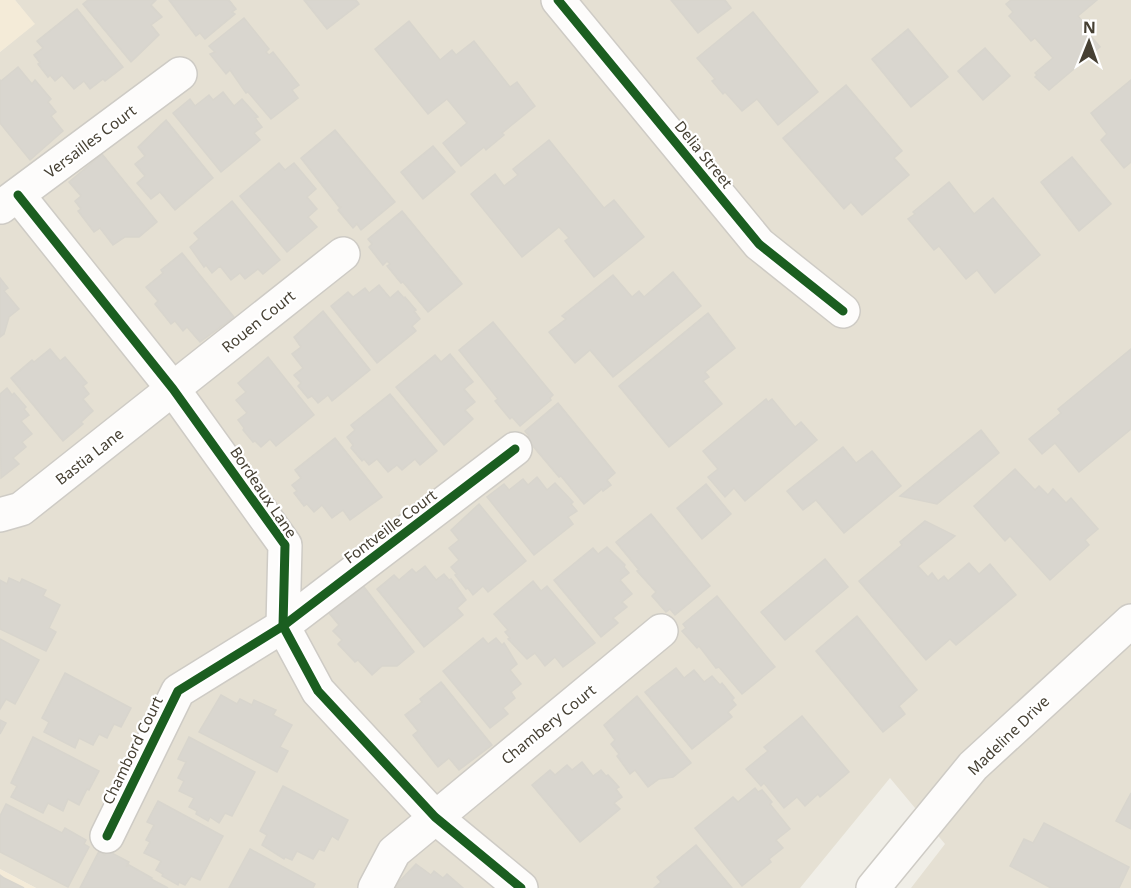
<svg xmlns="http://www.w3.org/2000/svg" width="1131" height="888" font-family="'Noto Sans',sans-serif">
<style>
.residential{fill:#e5e0d3}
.commercial{fill:#f4ebd8}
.building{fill:#d9d6cf;stroke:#d8d5cd;stroke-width:1.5}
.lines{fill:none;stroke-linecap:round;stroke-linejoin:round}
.street-casing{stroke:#cecbc5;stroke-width:36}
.street{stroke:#fdfcfb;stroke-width:33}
.cycleway-casing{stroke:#fff;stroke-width:13}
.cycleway{stroke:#1b5e20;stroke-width:9}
.labels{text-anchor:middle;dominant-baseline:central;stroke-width:4.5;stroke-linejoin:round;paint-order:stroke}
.street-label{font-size:15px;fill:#464033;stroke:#fff}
</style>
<rect width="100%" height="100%" fill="#f0eee7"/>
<path class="residential" d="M15,0h1116v888h-220l34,-44 -55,-66 -90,110h-764l-36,-19v-817l34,-28z"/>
<g class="commercial">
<path d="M0,0h15l20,24 -35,28z"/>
<path d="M0,869l36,19h-36z"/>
</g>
<g class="building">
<path d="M88,0h68l-5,5 11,12 -11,8 8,10 -28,27 -48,-58z"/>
<path d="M169,0h60l7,9 -4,3 3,2 -30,25 -5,-6 -4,3z"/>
<path d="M304,0h52l3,4 -32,25z"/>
<path d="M671,0h54l6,8 -33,25z"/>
<path d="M1011,0h86l-19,16 9,11 -2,2 15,18 -51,43 -14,-13 2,-2 -2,-2 18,-15 -18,-20 -4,3 -22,-25 4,-4 -7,-8z"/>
<path d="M77,9l46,58 -18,14 -2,-2 -13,10 -6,-8 -10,8 -12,-14 -7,6 -5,-6 -2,2 -10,-13 2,-1 -6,-8 9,-7 -6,-7z"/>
<path d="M753,12l65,80 -40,33 -21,-26 -15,12 -17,-19 -2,2 -11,-13 3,-2 -18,-21z"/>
<path d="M244,18l25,31 -3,3 3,3 4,-3 26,33 -7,5 6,8 -27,21 -23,-27 -2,1 -16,-23 -4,4 -16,-20 5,-2 -6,-6z"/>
<path d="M409,21l31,39 12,-10 4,5 18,-14 36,46 7,-5 18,24 -33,27 2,2 -18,15 -2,-3 -23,19 -18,-23 24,-20 -20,-24 -19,15 -53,-65z"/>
<path d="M908,29l40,48 -37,30 -39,-48z"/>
<path d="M985,48l25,28 -27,24 -25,-29z"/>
<path d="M18,67l14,17 3,-4 16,19 -3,3 8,10 -5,4 12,15 -33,29 -30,-37v-43l1,1z"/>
<path d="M1131,80v82l-7,6 -23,-28 6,-6 -16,-21z"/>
<path d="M846,85l56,66 -8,7 15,17 -47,40 -11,-13 -7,7 -61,-71z"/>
<path d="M223,92l11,14 8,-7 16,18 -3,1 7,9 -8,6 6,7 -39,32 -48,-59 17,-14 5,7 14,-11 4,5z"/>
<path d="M166,120l47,58 -38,32 -15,-18 -9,7 -14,-16 8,-7 -10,-12 10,-8 -7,-9z"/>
<path d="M335,130l60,72 -34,28 -4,-6 -4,4 -15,-18 3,-3h-2l-38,-49z"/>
<path d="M549,140l55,68 10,-8 30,37 -50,40 -29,-36 4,-3 -10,-11 -37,30 -51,-63 24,-20 9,12 14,-11 -5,-6z"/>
<path d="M433,146l22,26 -32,27 -22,-27z"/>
<path d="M102,154l55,68 -18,15h-14l-12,8 -13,-17 -6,4 -16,-21 3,-2 -6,-8 6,-5 -12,-14z"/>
<path d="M1072,157l39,47 -32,27 -38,-49z"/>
<path d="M279,163l6,7 9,-7 22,26 -9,8 10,12 -9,8 9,10 -30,25 -47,-56z"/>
<path d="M949,182l25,32 19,-16 47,57 -45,38 -18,-23 -11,9 -27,-33 -5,4 -26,-31 7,-5 -2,-2z"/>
<path d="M232,201l48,59 -17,14 -5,-5 -13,10 -5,-6 -9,7 -11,-14 -8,7 -6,-8 -2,2 -14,-20 9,-8 -5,-6z"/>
<path d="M402,211l60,73 -34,28 -25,-30 -2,1 -14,-17 3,-2 -3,-3 -4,4 -14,-18 3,-3 -4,-5z"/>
<path d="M182,253l52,64 -34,25 -13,-15 -4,4 -8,-10 -4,3 -16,-20 3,-3 -12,-14 17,-14 -2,-3z"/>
<path d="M673,272l28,34 -88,71 -23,-27 -15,13 -26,-31 17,-13 -4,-3 51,-41 19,22 7,-6 5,6z"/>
<path d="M0,278l8,10 -4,3 15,18 -10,8 -5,17 -4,3z"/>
<path d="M379,285l11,13 8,-7 6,7 1,-1 11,13 -2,1 6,8 -8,7 4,5 -39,32 -46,-57 17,-14 5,5 12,-9 4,5z"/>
<path d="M323,311l47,59 -38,31 -4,-6 -10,8 -6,-7 -4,2 -10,-12 3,-3 -7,-8 9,-7 -11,-14 9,-7 -7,-10z"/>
<path d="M708,313l27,35 -30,24 4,5 -6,4 19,23 -53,43 -50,-61z"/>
<path d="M493,322l60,73 -3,3 1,2 -31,26 -8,-9 -2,2 -15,-18 3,-2 -39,-49z"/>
<path d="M50,349l10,12 5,-4 22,26 -4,3 6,8 -6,5 10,12 -12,11 2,2 -20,17 -52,-63 21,-18 2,2z"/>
<path d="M1131,349v80l-52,43 -24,-29 -13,11 -13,-15 32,-26 -3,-4z"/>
<path d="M450,354l23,28 -9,7 11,13 -10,8 8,9 -29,26 -48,-58 39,-32 6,7z"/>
<path d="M268,357l46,58 -38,31 -6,-7 -9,8 -6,-6 -2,1 -10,-12 1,-2 -6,-8 9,-7 -11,-13 10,-8 -8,-9z"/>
<path d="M7,388l5,7 2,-2 12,14 -2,2 5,6 -8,6 11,13 -10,8 4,5 -13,11 6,6 -18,14 -1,-84z"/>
<path d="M390,394l47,57 -17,14 -5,-6 -13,11 -5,-5 -9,7 -11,-13 -8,6 -5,-6 -2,2 -11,-13 2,-3 -6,-8 8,-7 -4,-5z"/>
<path d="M766,399l2,3 4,-3 23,28 6,-5 16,18 -72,61 -11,-13 -9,9 -17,-20 10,-8 -15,-18z"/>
<path d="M558,403l57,70 -8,7 4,5 -8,6 -1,-2 -18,15 -23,-28 -2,1 -33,-39 3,-2 -4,-5z"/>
<path d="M981,430l18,23 -62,51 -37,-8z"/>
<path d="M335,438l47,59 -32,23 -7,-10 -11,8 -10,-13 -8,7 -7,-8 -3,2 -10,-13 3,-2 -5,-6 9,-7 -6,-8z"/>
<path d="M843,447l13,16 16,-12 29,35 -57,47 -28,-33 -13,10 -16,-19z"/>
<path d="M1015,469l20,21 4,-4 9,9 5,-6 13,14 5,-5 27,31 -13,11 4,5 -39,35 -40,-44 -5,5 -31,-35z"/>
<path d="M537,477l10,13 8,-7 18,19 -2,2 6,7 -9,6 5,7 -39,31 -47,-58 17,-13 5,6 14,-11 5,6z"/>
<path d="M706,484l25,30 -29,25 -25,-31z"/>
<path d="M479,504l47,57 -38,31 -5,-6 -10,9 -5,-7 -2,1 -11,-14 2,-1 -6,-7 8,-7 -10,-12 10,-8 -8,-10z"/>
<path d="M651,514l59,72 -35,29 -5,-6 -4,3 -14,-16 4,-4 -19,-21 2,-1 -23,-28z"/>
<path d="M925,521l30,15 -37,30 10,11 4,-4 6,8 6,-5 4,5 21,-18 10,11 11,-10 26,31 -60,50 -6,-6 -24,21 -67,-79 43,-36 -2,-3z"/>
<path d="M607,547l18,18 -1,2 5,6 -9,7 12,14 -10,8 5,5 -14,11 5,5 -17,14 -47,-57 39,-32 5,6z"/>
<path d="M825,559l23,28 -63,53 -24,-28z"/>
<path d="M425,566l11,14 8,-6 5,6 2,-1 15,21 -9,8 6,7 -39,32 -47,-58 17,-14 5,5 13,-11 4,4z"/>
<path d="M9,578l11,5 2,-4 24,11 -3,6 17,9 -11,23 7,4 -10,19 -46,-22v-49l7,4z"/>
<path d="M533,581l8,10 6,-5 48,57 -32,24 -8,-10 -10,9 -10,-13 -8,6 -19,-20 2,-1 -5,-6 3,-2 -14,-16z"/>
<path d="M361,583l53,69 -17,14h-15l-10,9 -14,-15 -3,2 -17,-18 4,-4 -9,-9 6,-6 -10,-12z"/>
<path d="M717,596l58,71 -33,27 -23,-27 -3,1 -17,-22 -2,2 -15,-17 4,-3 -3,-4z"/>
<path d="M857,616l60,74 -18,16 6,8 -22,18 -67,-81z"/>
<path d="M483,638l5,6 8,-6 6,7 2,-2 13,21 -7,6 11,14 -10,8 4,6 -12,10 5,6 -18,14 -47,-57z"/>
<path d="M0,639l39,21 -24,44 -9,-5 -6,10z"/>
<path d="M676,668l8,10 10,-8 10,12 8,-6 8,9 2,-2 12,15 -2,2 4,5 -8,7 4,5 -40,32 -47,-57z"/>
<path d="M65,673l66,35 -10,19 -7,-3 -7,14 -8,-4 -6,11 -14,-7 -4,10 -31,-16 5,-10 -7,-4z"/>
<path d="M441,682l51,63 -33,25 -10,-12 -11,9 -25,-32 5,-4 -13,-16 17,-13 -2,-3z"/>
<path d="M221,695l16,9 3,-5 12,6 2,-5 22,10 -3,5 19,10 -12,22 8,4 -11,21 -78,-40z"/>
<path d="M637,696l54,67 -18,14 -14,2 -11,8 -13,-17 -5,4 -13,-18 2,-2 -8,-10 4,-4 -11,-15z"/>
<path d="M802,716l47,56 -29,25 -2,-3 -13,12 -8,-9 -13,11 -20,-25 -3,3 -15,-17 22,-18 -4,-4z"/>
<path d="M0,720l6,3 -6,11z"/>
<path d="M33,737l66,34 -10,19 -2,-1 -8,16 -11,-6 -5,12 -15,-8 -5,10 -32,-16 6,-11 -6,-3z"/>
<path d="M189,737l66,35 -23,44 -7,-3 -6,10 -9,-6 -2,4 -12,-7 1,-3 -8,-4 5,-9 -15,-7 5,-10 -6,-3 8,-16 -8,-3z"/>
<path d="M582,762l11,14 8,-6 5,6 2,-1 11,12 -3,2 6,8 -8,6 6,6 -40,33 -48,-57 18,-15 5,5 12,-10 5,5z"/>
<path d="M283,786l65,34 -10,20 -6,-4 -8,15 -5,-2 -6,10 -16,-8 -5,9 -7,-3 -1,2 -22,-14 5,-10 -7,-4z"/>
<path d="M755,788l3,4 4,-2 10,12 -2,2 20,25 -14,11 7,8 -14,11 2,3 -29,24 -47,-58 38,-31 5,5z"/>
<path d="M1131,793v36l-15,-8z"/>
<path d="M158,801l65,35 -23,44 -9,-4 -6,9 -6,-3 -1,3 -16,-9 1,-2 -7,-4 5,-9 -17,-8 6,-11 -4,-2 8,-15 -7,-3z"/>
<path d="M6,804l56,29 3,-5 21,12 -2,4 5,3 -21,40 -68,-35v-36z"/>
<path d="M1044,823l85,44 -10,21h-68l-41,-22 14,-27 9,4z"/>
<path d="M696,845l36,43h-78l7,-6 -4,-5z"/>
<path d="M250,849l65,35 -2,4h-84z"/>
<path d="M99,851l6,4 3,-4 21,11 -3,5 3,-2 23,13 -1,1 17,9h-88z"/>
<path d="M416,864l15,11 3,-4 9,7 4,-4 16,14h-70z"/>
<path d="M0,875l4,3 20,10h-24z"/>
</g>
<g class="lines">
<g class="street-casing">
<g id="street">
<path d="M558,0l201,244 84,67"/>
<path d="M18,195l155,194 112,156 -2,81 35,65 117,126 86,71"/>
<path d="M1,207l179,-133"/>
<path d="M0,515l21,-6 322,-255"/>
<path d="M107,836l71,-145 105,-65 232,-177"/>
<path d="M375,888l19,-36 267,-221"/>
<path d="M873,888l100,-122 158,-145"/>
</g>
</g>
<use href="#street" class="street"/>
<g class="cycleway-casing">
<g id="cycleway">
<path d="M558,0l201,244 84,67"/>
<path d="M18,195l155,194 112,156 -2,81 35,65 117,126 86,71"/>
<path d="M107,836l71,-145 105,-65 232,-177"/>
</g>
</g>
<use href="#cycleway" class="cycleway"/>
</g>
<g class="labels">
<g class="street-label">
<text transform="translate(90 141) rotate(-37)">Versailles Court</text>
<text transform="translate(704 154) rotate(51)">Delia Street</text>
<text transform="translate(258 321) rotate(-39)">Rouen Court</text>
<text transform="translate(89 456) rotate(-38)">Bastia Lane</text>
<text transform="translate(264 492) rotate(56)">Bordeaux Lane</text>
<text transform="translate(390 526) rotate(-37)">Fontveille Court</text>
<text transform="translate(548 724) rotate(-39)">Chambery Court</text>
<text transform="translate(1008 735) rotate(-44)">Madeline Drive</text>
<text transform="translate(132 750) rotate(-64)">Chambord Court</text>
</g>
</g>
<g transform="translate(1089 42) rotate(1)" stroke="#ffffff" stroke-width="4.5" paint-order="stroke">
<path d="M0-4.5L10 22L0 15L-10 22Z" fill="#464033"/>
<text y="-9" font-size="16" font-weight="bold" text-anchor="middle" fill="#464033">N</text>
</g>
</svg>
